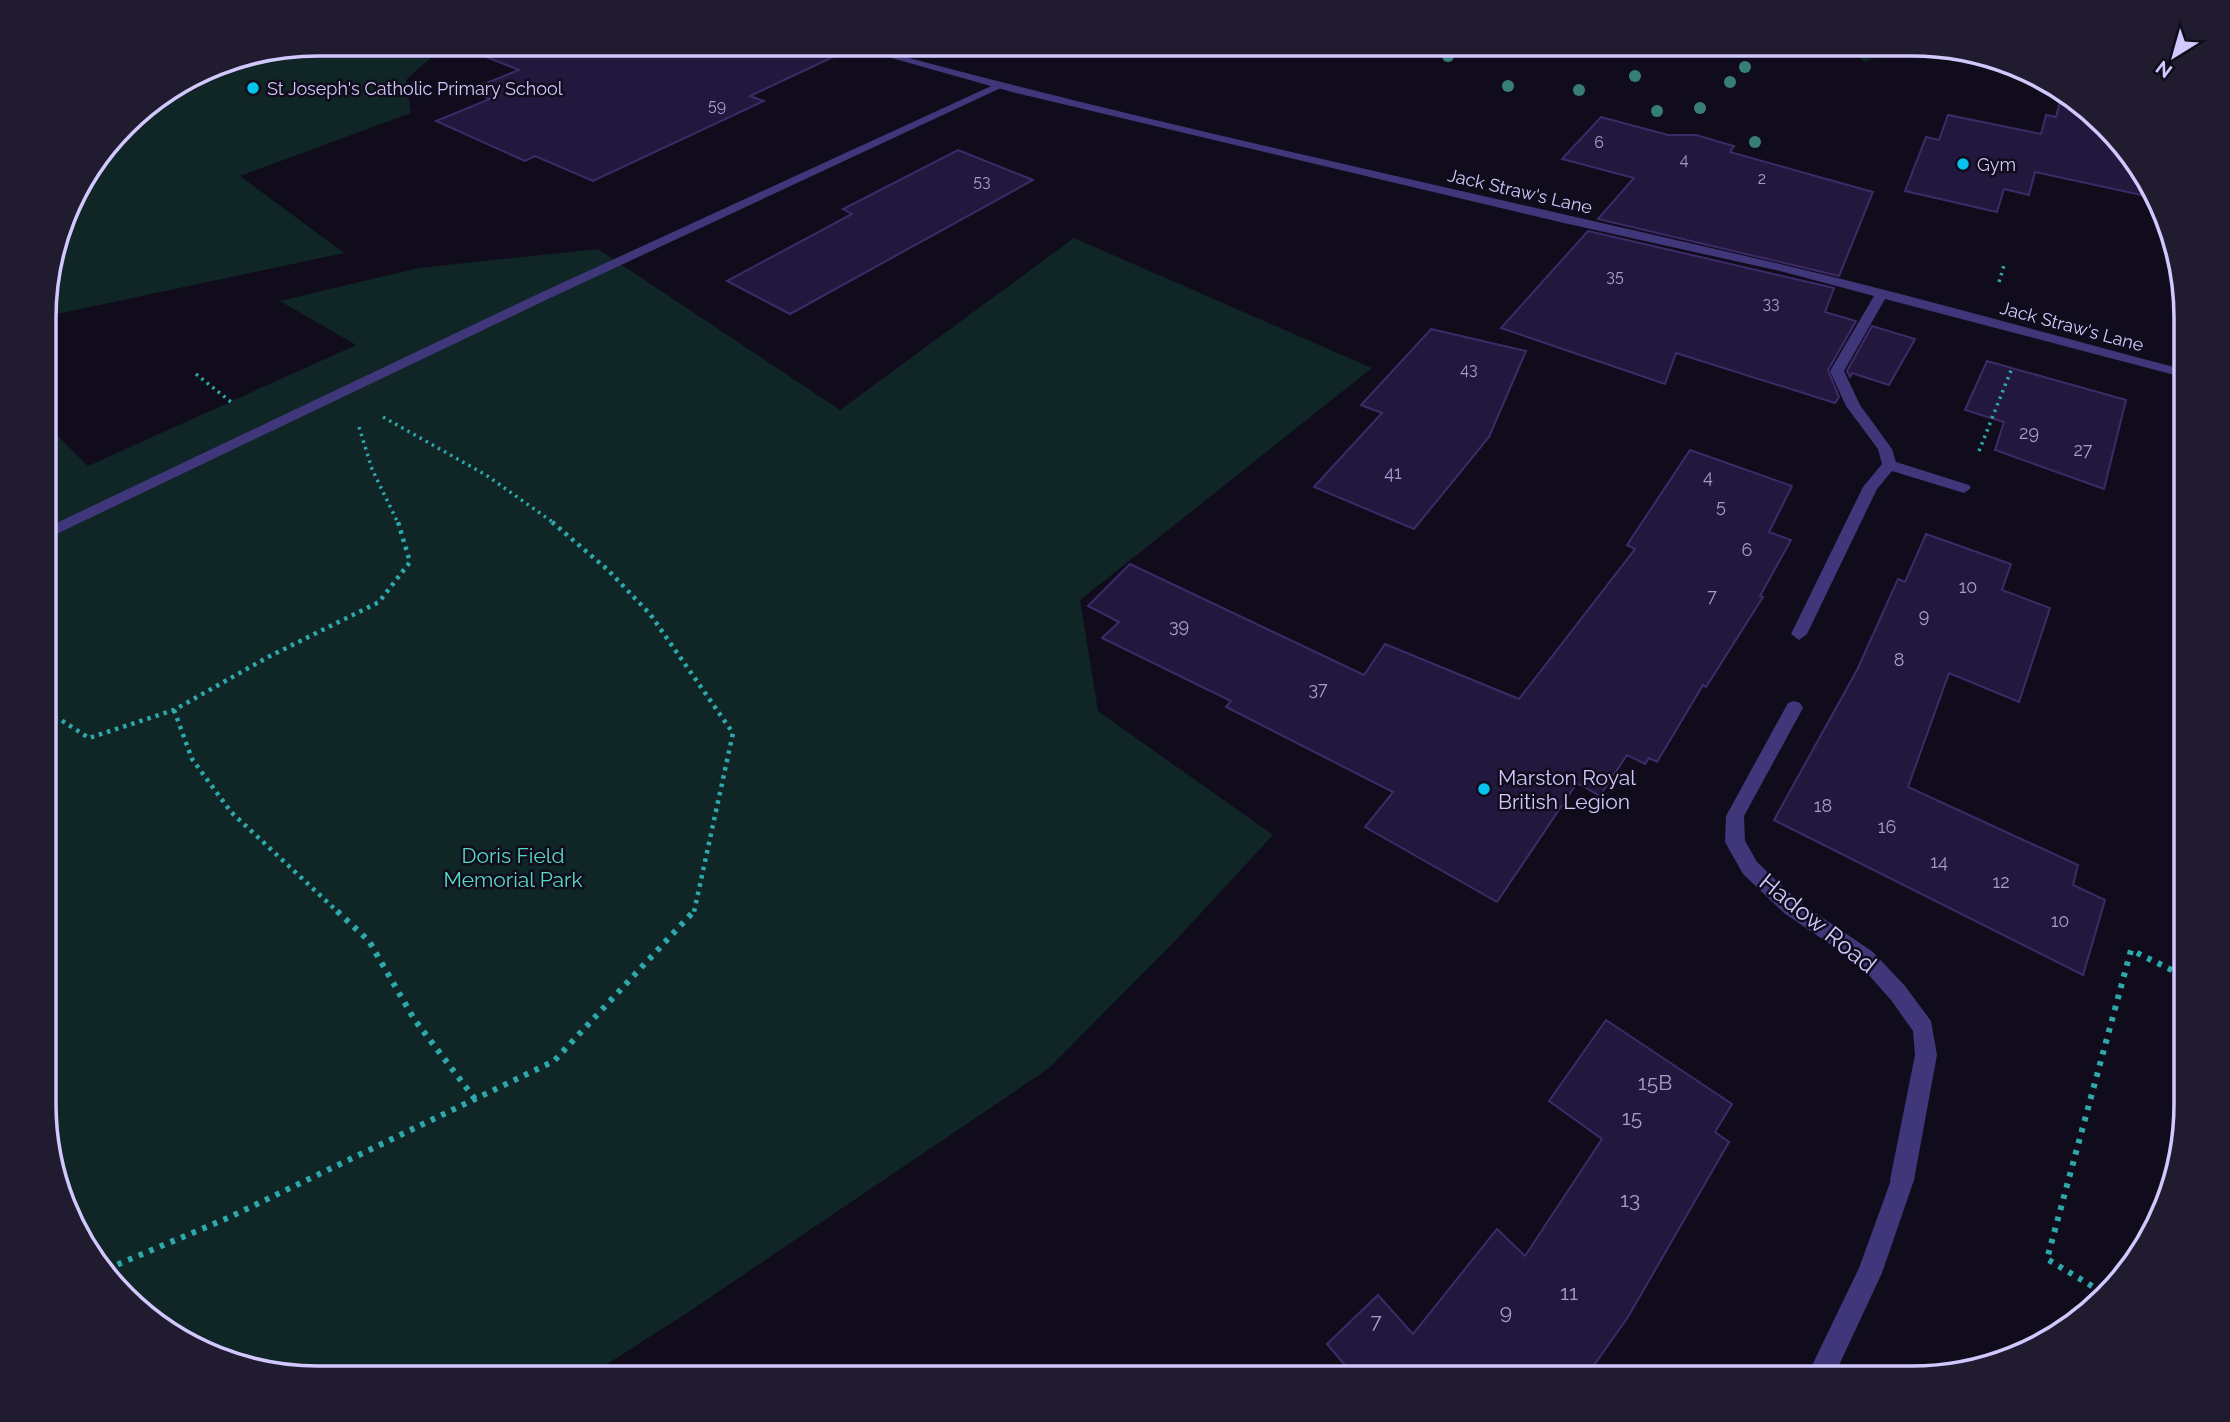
<svg xmlns="http://www.w3.org/2000/svg" width="2230" height="1422" font-family="Raleway,sans-serif">
<style>
.green{fill:#0f2526}
.building{fill:#22183d;stroke:#3c2b68;stroke-width:2}
.lines{fill:none;stroke-linecap:round;stroke-linejoin:round}
.path-far2{stroke:#2fa8ab;stroke-width:3.5;stroke-dasharray:2.5 4.5;stroke-linecap:butt}
.path-far1{stroke:#2fa8ab;stroke-width:4.5;stroke-dasharray:3.5 5;stroke-linecap:butt}
.path{stroke:#2fa8ab;stroke-width:6;stroke-dasharray:4.5 7;stroke-linecap:butt}
.service{fill:#3f377a;fill-rule:evenodd}
.minor{fill:#3f377a;fill-rule:evenodd}
.tree{fill:#377e79}
.poi-dot{fill:#05c3ed;stroke:#100c1c;stroke-width:2.5}
.labels{text-anchor:middle;dominant-baseline:central;stroke-width:5;stroke-linejoin:round;paint-order:stroke}
.far-number-label{font-size:16px;fill:#a69cce}
.far-poi-label{font-size:18px;fill:#d2c8fe;stroke:#100c1c;text-anchor:start}
.far-street-label{font-size:18px;fill:#d2c8fe;stroke:#100c1c}
.number-label{font-size:18px;fill:#a69cce}
.poi-label{font-size:21px;fill:#d2c8fe;stroke:#100c1c;text-anchor:start}
.park-label{font-size:21px;fill:#57dbc5;stroke:#100c1c}
.near-number-label{font-size:21px;fill:#a69cce}
.near-street-label{font-size:24px;fill:#d2c8fe;stroke:#100c1c}
.rim{fill:none;stroke:#d2c8fe;stroke-width:3.5}
</style>
<rect width="100%" height="100%" fill="#100c1c"/>
<g class="green">
<path d="M318,44l125,3 -37,33 5,33 -171,63 104,77 -287,61 -11,-11v-20l26,-87 65,-84 58,-22 33,-29z"/>
<path d="M1865,44h40l-40,18 -13,-10z"/>
<path d="M1074,238l298,130 -292,232 18,111 175,124 -98,106 -127,128 -367,248 -96,61h-267l-71,-9 -81,-37 -85,-91 -35,-102v-715l42,42 268,-121 -76,-44 138,-33 180,-19 242,161z"/>
</g>
<g class="building">
<path d="M462,44h377l11,5 -100,47 14,5 -171,80 -58,-25 -10,5 -89,-40 54,-22 -21,-9 50,-20 -58,-23z"/>
<path d="M2063,89l87,92 5,17 -120,-26 -6,23 -25,-6 -7,23 -92,-21 21,-54 13,3 9,-25 93,19 5,-19 10,2z"/>
<path d="M1601,117l67,18h28l38,11 -4,6 143,40 -34,84 -241,-57 36,-41 -72,-19z"/>
<path d="M958,150l75,30 -243,134 -63,-33 125,-67 -9,-5z"/>
<path d="M1588,231l246,57 -9,24 31,9 -28,49 11,27 -4,6 -159,-50 -11,31 -164,-56z"/>
<path d="M1872,326l43,13 -26,46 -37,-12 -2,4 -3,-6z"/>
<path d="M1431,329l95,22 -37,86 -75,92 -100,-42 68,-74 -21,-8z"/>
<path d="M1987,361l139,39 -22,89 -109,-39 9,-28 -39,-12z"/>
<path d="M1690,450l102,36 -23,46 22,8 -31,56 3,1 -57,90 -3,-2 -46,77 -8,-4 -4,6 -18,-9 -27,41 -23,-13 -80,119 -132,-75 28,-35 -167,-85 5,-6 -129,-63 17,-16 -31,-16 42,-42 234,111 21,-31 134,55 116,-150 -8,-4z"/>
<path d="M1926,534l85,30 -9,26 48,18 -31,94 -70,-29 -41,114 170,78 -5,20 32,15 -22,75 -309,-155 83,-150 41,-91 7,3z"/>
<path d="M1606,1020l126,84 -17,28 14,10 -101,175 -43,61h-229l-29,-34 51,-49 35,39 84,-105 28,27 77,-117 -53,-38z"/>
</g>
<g class="lines">
<g class="path-far2">
<path d="M1999,282l6,-20"/>
<path d="M196,374l35,28"/>
<path d="M383,417l103,58 68,48"/>
<path d="M359,427l13,42 26,54"/>
<path d="M1979,451l33,-83"/>
</g>
<g class="path-far1">
<path d="M552,522l56,48 42,44 83,119 -39,179"/>
<path d="M174,710l18,49 39,53 107,100"/>
<path d="M46,715l15,5 28,18 85,-28 94,-53 111,-55 31,-40 -12,-40"/>
</g>
<g class="path">
<path d="M337,911l32,30 45,78 61,80"/>
<path d="M107,1269l123,-52 324,-156 140,-150"/>
<path d="M2102,1292l-55,-33 84,-309 55,27"/>
</g>
<g class="service">
<path d="M1000,82l5,3 -2,2 -457,213 -500,239v-11l492,-234z"/>
<path d="M1794,701l6,2 3,5 -59,108 1,25 12,21 41,39 75,51 32,34 26,35 6,34 -23,125 -4,8 -8,4 -8,-4 -4,-8 25,-125 -2,-24 -22,-31 -32,-36 -75,-51 -41,-39 -18,-32 1,-26 62,-113z"/>
</g>
<g class="minor">
<path d="M842,44h15c305,83 615,148 923,220 136,32 270,71 406,106v8l-301,-79 -41,72 16,34 32,44 4,13 73,23 2,3 -7,5 -72,-22 -15,18 -70,145 -8,6 -8,-6 72,-147 19,-23 -4,-15 -32,-43 -16,-35 44,-75 -94,-25 -216,-48 -552,-131z"/>
<path d="M1902,1168l8,4 4,8 -32,93 -49,105h-27l53,-110 35,-96z"/>
</g>
</g>
<g class="tree">
<circle cx="1448" cy="56" r="6"/>
<circle cx="1745" cy="67" r="6"/>
<circle cx="1635" cy="76" r="6"/>
<circle cx="1730" cy="82" r="6"/>
<circle cx="1508" cy="86" r="6"/>
<circle cx="1579" cy="90" r="6"/>
<circle cx="1700" cy="108" r="6"/>
<circle cx="1657" cy="111" r="6"/>
<circle cx="1755" cy="142" r="6"/>
</g>
<g class="poi-dot">
<circle cx="253" cy="88" r="7"/>
<circle cx="1963" cy="164" r="7"/>
<circle cx="1484" cy="789" r="7"/>
</g>
<g class="labels">
<g class="far-number-label">
<text x="717" y="105">59</text>
<text x="1599" y="142">6</text>
<text x="1684" y="159">4</text>
<text x="1762" y="178">2</text>
<text x="982" y="181">53</text>
<text x="1615" y="276">35</text>
<text x="1771" y="303">33</text>
<text x="1469" y="369">43</text>
</g>
<g class="far-poi-label">
<text x="267" y="88">St Joseph's Catholic Primary School</text>
<text x="1977" y="164">Gym</text>
</g>
<g class="far-street-label">
<text transform="translate(1520 191) rotate(13)">Jack Straw's Lane</text>
<text transform="translate(2072 326) rotate(15)">Jack Straw's Lane</text>
</g>
<g class="number-label">
<text x="2029" y="432">29</text>
<text x="2083" y="449">27</text>
<text x="1393" y="472">41</text>
<text x="1708" y="476">4</text>
<text x="1721" y="505">5</text>
<text x="1747" y="549">6</text>
<text x="1968" y="586">10</text>
<text x="1712" y="595">7</text>
<text x="1924" y="615">9</text>
<text x="1179" y="625">39</text>
<text x="1899" y="659">8</text>
<text x="1318" y="688">37</text>
<text x="1823" y="805">18</text>
<text x="1887" y="826">16</text>
<text x="1939" y="861">14</text>
<text x="2001" y="881">12</text>
<text x="2060" y="920">10</text>
</g>
<g class="poi-label">
<text x="1498" y="777">Marston Royal<tspan x="1498" dy="24">British Legion</tspan></text>
</g>
<g class="park-label">
<text x="513" y="855">Doris Field<tspan x="513" dy="24">Memorial Park</tspan></text>
</g>
<g class="near-number-label">
<text x="1655" y="1082">15B</text>
<text x="1632" y="1117">15</text>
<text x="1630" y="1199">13</text>
<text x="1569" y="1292">11</text>
<text x="1506" y="1311">9</text>
<text x="1376" y="1320">7</text>
</g>
<g class="near-street-label">
<text transform="translate(1818 923) rotate(39)">Hadow Road</text>
</g>
</g>
<path d="M0 0H2230V1422H0ZM318 56H1912A262 262 0 0 1 2174 318V1104A262 262 0 0 1 1912 1366H318A262 262 0 0 1 56 1104V318A262 262 0 0 1 318 56Z" fill="#201b2e" fill-rule="evenodd"/>
<path class="rim" d="M318 56H1912A262 262 0 0 1 2174 318V1104A262 262 0 0 1 1912 1366H318A262 262 0 0 1 56 1104V318A262 262 0 0 1 318 56Z"/>
<g transform="translate(2174 56) rotate(217)" stroke="#100c1c" stroke-width="5" paint-order="stroke">
<path d="M0-5L12 26L0 18L-12 26Z" fill="#d2c8fe"/>
<text y="-10" font-size="19" font-weight="bold" text-anchor="middle" fill="#d2c8fe">N</text>
</g>
</svg>
